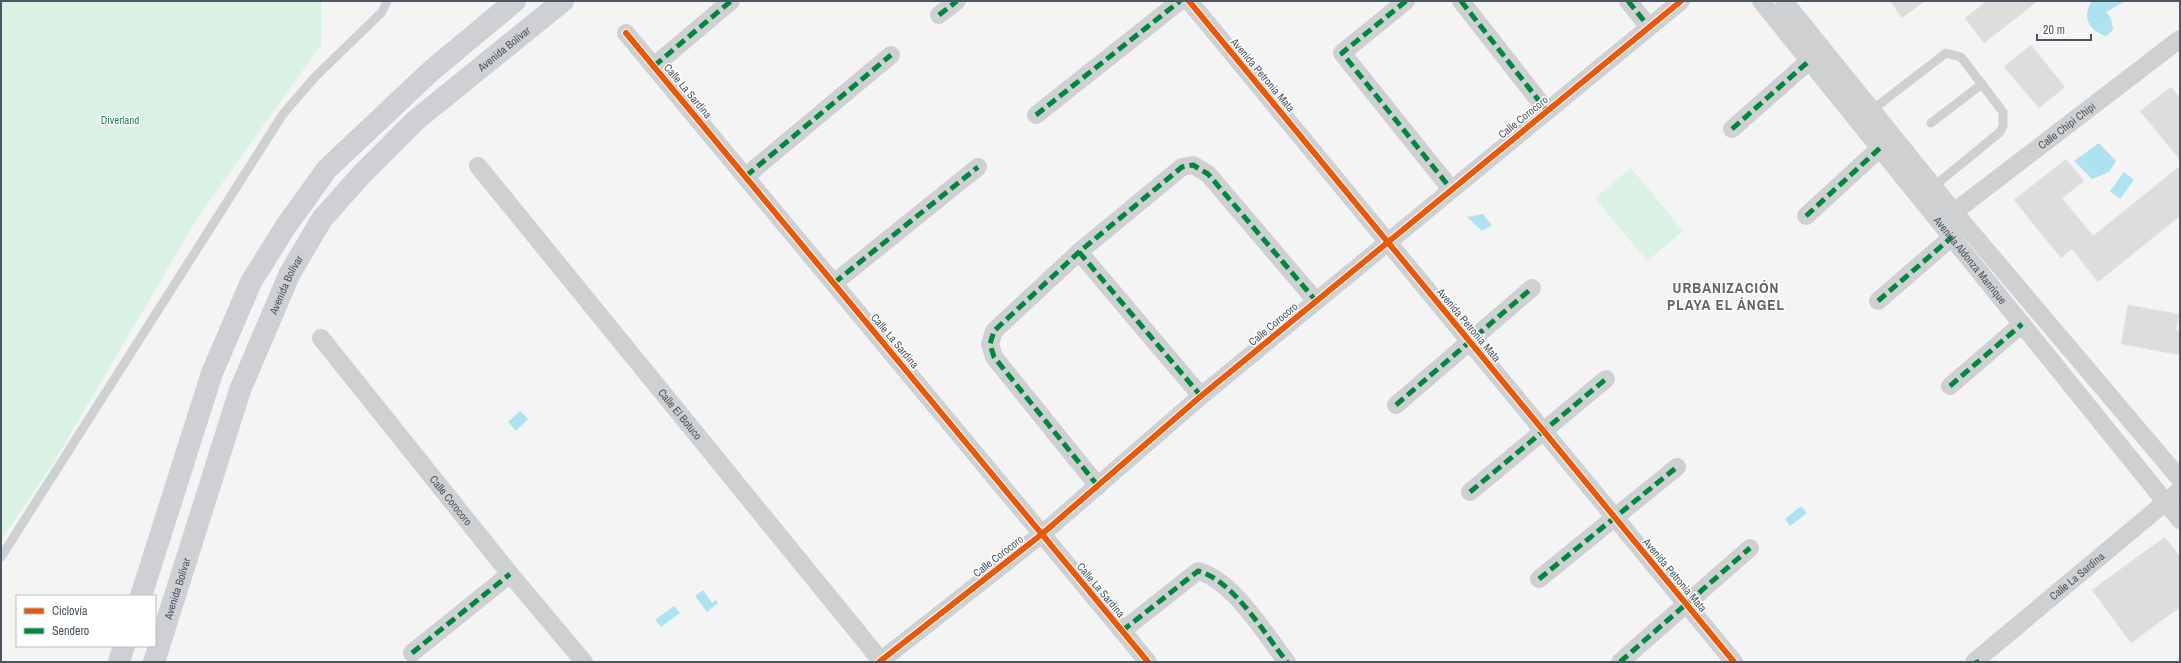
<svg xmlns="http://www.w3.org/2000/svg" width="2181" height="663" font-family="'Archivo Narrow',sans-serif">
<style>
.green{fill:#d9f2e3}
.water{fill:#aee2f0}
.building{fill:#ddddde;stroke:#e5e6e7}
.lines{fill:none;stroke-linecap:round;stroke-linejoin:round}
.lane{stroke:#ced0d2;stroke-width:9}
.street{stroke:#ced0d2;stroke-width:18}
.secondary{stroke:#ced0d4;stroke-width:22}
.quiet{stroke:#00873e;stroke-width:5;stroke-dasharray:10 5;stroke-linecap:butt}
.cycleway-casing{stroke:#fff;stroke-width:8}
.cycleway{stroke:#e8590c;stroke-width:6}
.labels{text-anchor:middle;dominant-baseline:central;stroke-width:3;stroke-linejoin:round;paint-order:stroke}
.street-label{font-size:11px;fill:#4a5661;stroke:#fff}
.park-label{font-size:11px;fill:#17864f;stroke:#fff}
.district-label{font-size:15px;font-weight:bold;letter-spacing:1px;fill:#5f6368;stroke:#fff}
</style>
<rect width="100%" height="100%" fill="#f4f4f4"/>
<g class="green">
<path d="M1,1h320v44l-123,172 -147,250 -50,73z"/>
<path d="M1631,168l52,63 -36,30 -52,-63z"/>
</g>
<g class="water">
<path d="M2092,1h33l-19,11 5,6 2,12 -7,6c-11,-3 -20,-11 -19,-23 0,-4 3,-8 5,-12z"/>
<path d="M2099,143l17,18 -7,11 -17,7 -18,-18z"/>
<path d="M2124,172l10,8 -14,19 -10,-8z"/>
<path d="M1483,214l9,11 -10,6 -15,-14z"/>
<path d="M520,411l8,8 -12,12 -8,-9z"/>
<path d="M1801,506l6,7 -17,13 -5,-7z"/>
<path d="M703,590l9,13 4,-3 2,3 -11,9 -12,-16z"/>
<path d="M674,606l6,7 -19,14 -6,-7z"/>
</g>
<g class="building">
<path d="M1890,1h35l-23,17z"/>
<path d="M1987,1h51l-54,42 -19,-25z"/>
<path d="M2031,45l34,42 -26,21 -35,-41z"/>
<path d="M2171,87l9,11v62l-40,-49z"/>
<path d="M2066,159l18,22 -22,17 31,38 87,-70v50l-82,66 -26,-33 -11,9 -47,-58z"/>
<path d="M2128,305l51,9 -3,17h4v24l-59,-11z"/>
<path d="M2165,537l15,20v50l-49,36 -39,-53z"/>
</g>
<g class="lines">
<g class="lane">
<path d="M1872,110l74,-57 15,4 42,55v14l-3,6 -67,55"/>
<path d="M1931,123l51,-39"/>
<path d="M1,557l282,-443 32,-37 67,-65 5,-11"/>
</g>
<g class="street">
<path d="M1189,1l545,661"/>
<path d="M1406,1l-64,52 109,136"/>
<path d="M1461,1l86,110"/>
<path d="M1628,1l21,26"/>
<path id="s1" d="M1761,1l419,519"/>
<path d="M1784,1l170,211 226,267"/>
<path d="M939,15l18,-14"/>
<path d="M626,33l522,629"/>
<path d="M654,66l77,-65"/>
<path d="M1036,115l144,-114"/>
<path d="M1732,129l77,-68"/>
<path id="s2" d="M478,166l404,496"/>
<path d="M746,176l145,-121"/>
<path id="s3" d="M1954,212l226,-173"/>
<path d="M1806,216l74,-68"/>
<path d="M1079,252l122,144"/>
<path d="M834,283l144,-116"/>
<path d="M1878,301l74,-64"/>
<path id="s4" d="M321,338l189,236 74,88"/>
<path d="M1950,386l72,-62"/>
<path d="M1396,405l136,-117"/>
<path d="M1098,486l-104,-129 -4,-13 4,-13 85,-79 103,-85 11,-2 15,9 108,127"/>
<path d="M1470,492l136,-113"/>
<path d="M1539,579l138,-112"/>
<path d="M1122,631l76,-60c35,9 66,62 89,91"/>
<path d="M412,653l98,-79"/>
<path d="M879,662l163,-128 159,-138 480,-395"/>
<path d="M1620,662l130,-114"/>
<path id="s5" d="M1974,662l206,-172"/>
</g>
<g class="secondary">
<path d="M141,596l71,-223 39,-91 35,-56 41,-57 104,-98 84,-70"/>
<path d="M119,662l5,-16"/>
<path id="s6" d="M154,662l86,-272 50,-117 32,-54 40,-45 54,-54 147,-119"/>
</g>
<g class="quiet">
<path d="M1406,1l-64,52 109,136"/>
<path d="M1461,1l86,110"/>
<path d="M1628,1l21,26"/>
<path d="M939,15l18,-14"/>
<path d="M654,66l77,-65"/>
<path d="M1036,115l144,-114"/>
<path d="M1732,129l77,-68"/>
<path d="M746,176l145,-121"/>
<path d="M1806,216l74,-68"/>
<path d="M1079,252l122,144"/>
<path d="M834,283l144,-116"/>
<path d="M1878,301l74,-64"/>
<path d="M1950,386l72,-62"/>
<path d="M1396,405l136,-117"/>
<path d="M1098,486l-104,-129 -4,-13 4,-13 85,-79 103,-85 11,-2 15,9 108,127"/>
<path d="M1470,492l136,-113"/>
<path d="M1539,579l138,-112"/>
<path d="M1122,631l76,-60c35,9 66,62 89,91"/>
<path d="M412,653l98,-79"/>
<path d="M1976,660l1,2"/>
<path d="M1620,662l130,-114"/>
</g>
<g class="cycleway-casing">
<g id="cycleway">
<path d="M1189,1l545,661"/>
<path d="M626,33l522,629"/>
<path d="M879,662l163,-128 159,-138 480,-395"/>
</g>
</g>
<use href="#cycleway" class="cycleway"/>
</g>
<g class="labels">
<g class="street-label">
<text stroke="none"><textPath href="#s6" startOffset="725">Avenida Bolívar</textPath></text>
<text transform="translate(1263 75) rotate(50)">Avenida Petronia Mata</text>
<text transform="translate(688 91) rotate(50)">Calle La Sardina</text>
<text transform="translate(1523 117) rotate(-39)">Calle Corocoro</text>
<text stroke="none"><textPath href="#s3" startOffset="142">Calle Chipi Chipi</textPath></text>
<text stroke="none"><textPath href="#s1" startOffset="333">Avenida Aldonza Manrique</textPath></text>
<text stroke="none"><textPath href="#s6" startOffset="400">Avenida Bolívar</textPath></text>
<text transform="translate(1273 324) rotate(-40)">Calle Corocoro</text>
<text transform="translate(1469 325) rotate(50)">Avenida Petronia Mata</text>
<text transform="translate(895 341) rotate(50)">Calle La Sardina</text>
<text stroke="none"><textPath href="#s2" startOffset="320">Calle El Botuco</textPath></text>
<text stroke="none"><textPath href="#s4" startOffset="208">Calle Corocoro</textPath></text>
<text transform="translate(998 556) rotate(-38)">Calle Corocoro</text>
<text transform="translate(1675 575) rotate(50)">Avenida Petronia Mata</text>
<text stroke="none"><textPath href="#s5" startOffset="134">Calle La Sardina</textPath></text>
<text stroke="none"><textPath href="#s6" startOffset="77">Avenida Bolívar</textPath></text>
<text transform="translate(1101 590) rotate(50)">Calle La Sardina</text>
</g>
<g class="park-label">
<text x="120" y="120">Diverland</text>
</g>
<g class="district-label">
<text x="1726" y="287">URBANIZACIÓN<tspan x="1726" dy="17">PLAYA EL ÁNGEL</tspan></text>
</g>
</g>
<rect width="2181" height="663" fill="none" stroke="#4a5661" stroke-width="4"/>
<rect x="16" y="595" width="140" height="52" fill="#ffffff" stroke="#b7bbc0"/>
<rect x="24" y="608" width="20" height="6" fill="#e8590c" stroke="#b7bbc0"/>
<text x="52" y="615" font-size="12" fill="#4a5661">Ciclovía</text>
<rect x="24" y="628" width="20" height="6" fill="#00873e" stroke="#b7bbc0"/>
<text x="52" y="635" font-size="12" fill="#4a5661">Sendero</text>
<path d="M2037 34v6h54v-6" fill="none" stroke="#4a5661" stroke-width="2"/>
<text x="2043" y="34" font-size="12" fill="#4a5661" stroke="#ffffff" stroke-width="3" paint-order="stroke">20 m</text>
</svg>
